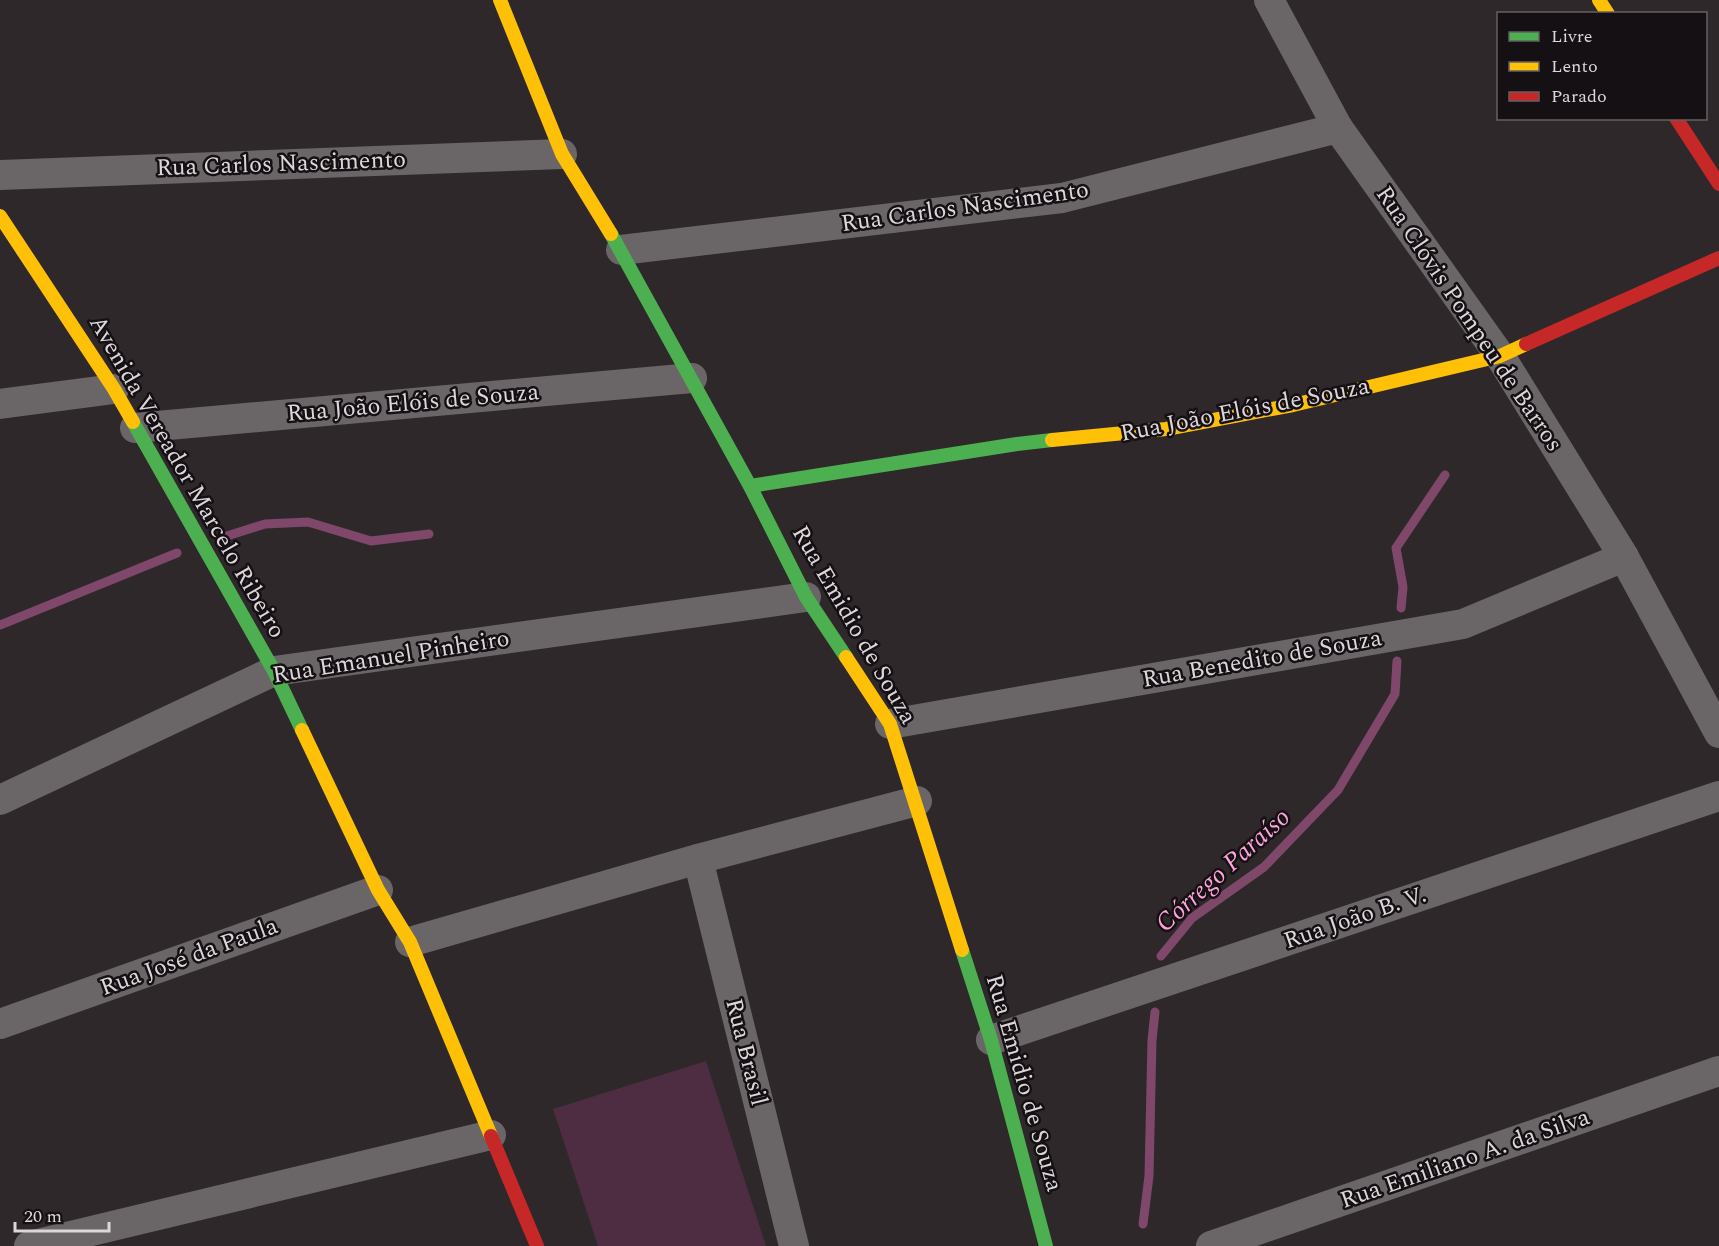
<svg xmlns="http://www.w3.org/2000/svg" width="1719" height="1246" font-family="Spectral,serif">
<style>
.green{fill:#4e2c41}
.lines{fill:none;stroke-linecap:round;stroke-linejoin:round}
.stream{stroke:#7f486a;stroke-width:9}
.street{stroke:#6a6668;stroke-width:30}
.fast{stroke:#4caf50;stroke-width:14}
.slow{stroke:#ffc107;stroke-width:14}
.jam{stroke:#c62828;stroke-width:14}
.labels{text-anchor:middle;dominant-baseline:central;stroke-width:5;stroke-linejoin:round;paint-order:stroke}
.street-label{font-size:24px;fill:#dcd6d9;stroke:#151013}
.water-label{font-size:26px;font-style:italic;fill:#ffa4db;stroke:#151013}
</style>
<rect width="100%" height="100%" fill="#2e282b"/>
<path class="green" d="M706,1061l60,185h-168l-45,-137z"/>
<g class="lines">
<g class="stream">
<path d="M227,536l38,-12 43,-2 63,19 58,-7"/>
<path d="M1401,608l2,-21 -7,-39 49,-73"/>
<path d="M0,625l177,-72"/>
<path d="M1161,956l31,-38 72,-51 74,-77 57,-96 2,-33"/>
<path d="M1143,1224l6,-48 3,-136 3,-28"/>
</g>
<g class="street">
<path d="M1269,0l69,128 162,228 124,201 95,176"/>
<path d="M0,175l562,-21"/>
<path d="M621,250l441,-52 276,-70"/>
<path d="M0,404l114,-15"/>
<path d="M135,428l557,-50"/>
<path d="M890,724l573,-100 161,-67"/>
<path d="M0,800l274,-129 532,-74"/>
<path d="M698,859l96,387"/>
<path d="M410,942l288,-83 219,-58"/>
<path d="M0,1024l378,-134"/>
<path d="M991,1040l728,-244"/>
<path d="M29,1246l462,-111"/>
<path d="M1211,1246l508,-175"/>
</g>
<g class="fast">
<path d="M611,234l139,252 56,111 40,60"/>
<path d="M133,422l141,249 28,59"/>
<path d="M750,486l267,-42 35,-4"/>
<path d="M962,950l29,90 55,206"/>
</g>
<g class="slow">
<path d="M500,0l62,154 49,80"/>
<path d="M1599,0l9,14"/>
<path d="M0,216l114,173 19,33"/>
<path d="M1052,440l114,-11 127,-24 207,-49 26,-12"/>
<path d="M846,657l44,67 72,226"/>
<path d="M302,730l76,160 32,52 81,194"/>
</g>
<g class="jam">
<path d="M1676,118l43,66"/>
<path d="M1526,344l193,-86"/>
<path d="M491,1136l46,110"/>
</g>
</g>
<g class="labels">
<g class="street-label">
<text transform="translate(281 164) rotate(-2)">Rua Carlos Nascimento</text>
<text transform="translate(965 207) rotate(-8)">Rua Carlos Nascimento</text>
<text transform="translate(1469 319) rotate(56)">Rua Clóvis Pompeu de Barros</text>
<text transform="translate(413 403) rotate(-5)">Rua João Elóis de Souza</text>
<text transform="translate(1245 410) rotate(-11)">Rua João Elóis de Souza</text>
<text transform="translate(187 477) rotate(60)">Avenida Vereador Marcelo Ribeiro</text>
<text transform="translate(854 625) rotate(60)">Rua Emidio de Souza</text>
<text transform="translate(391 657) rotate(-9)">Rua Emanuel Pinheiro</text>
<text transform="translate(1262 659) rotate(-10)">Rua Benedito de Souza</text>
<text transform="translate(1355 918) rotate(-19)">Rua João B. V.</text>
<text transform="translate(189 957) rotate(-20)">Rua José da Paula</text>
<text transform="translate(746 1052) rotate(76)">Rua Brasil</text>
<text transform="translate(1024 1083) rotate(74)">Rua Emidio de Souza</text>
<text transform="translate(1465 1159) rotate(-19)">Rua Emiliano A. da Silva</text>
</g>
<g class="water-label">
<text transform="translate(1223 870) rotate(-42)">Córrego Paraíso</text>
</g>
</g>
<rect x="1497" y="12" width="210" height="108" fill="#151013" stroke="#655f62" stroke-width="1.5"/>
<rect x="1509" y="32" width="30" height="9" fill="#4caf50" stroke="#655f62" stroke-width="1.5"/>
<text x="1551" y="42" font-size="18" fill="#dcd6d9">Livre</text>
<rect x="1509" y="62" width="30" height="9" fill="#ffc107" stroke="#655f62" stroke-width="1.5"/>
<text x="1551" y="72" font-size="18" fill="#dcd6d9">Lento</text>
<rect x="1509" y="92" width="30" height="9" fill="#c62828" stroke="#655f62" stroke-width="1.5"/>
<text x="1551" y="102" font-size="18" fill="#dcd6d9">Parado</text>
<path d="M15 1222v9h94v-9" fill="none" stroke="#dcd6d9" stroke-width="3"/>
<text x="24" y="1222" font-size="18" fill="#dcd6d9" stroke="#151013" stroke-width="4.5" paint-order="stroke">20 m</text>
</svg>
